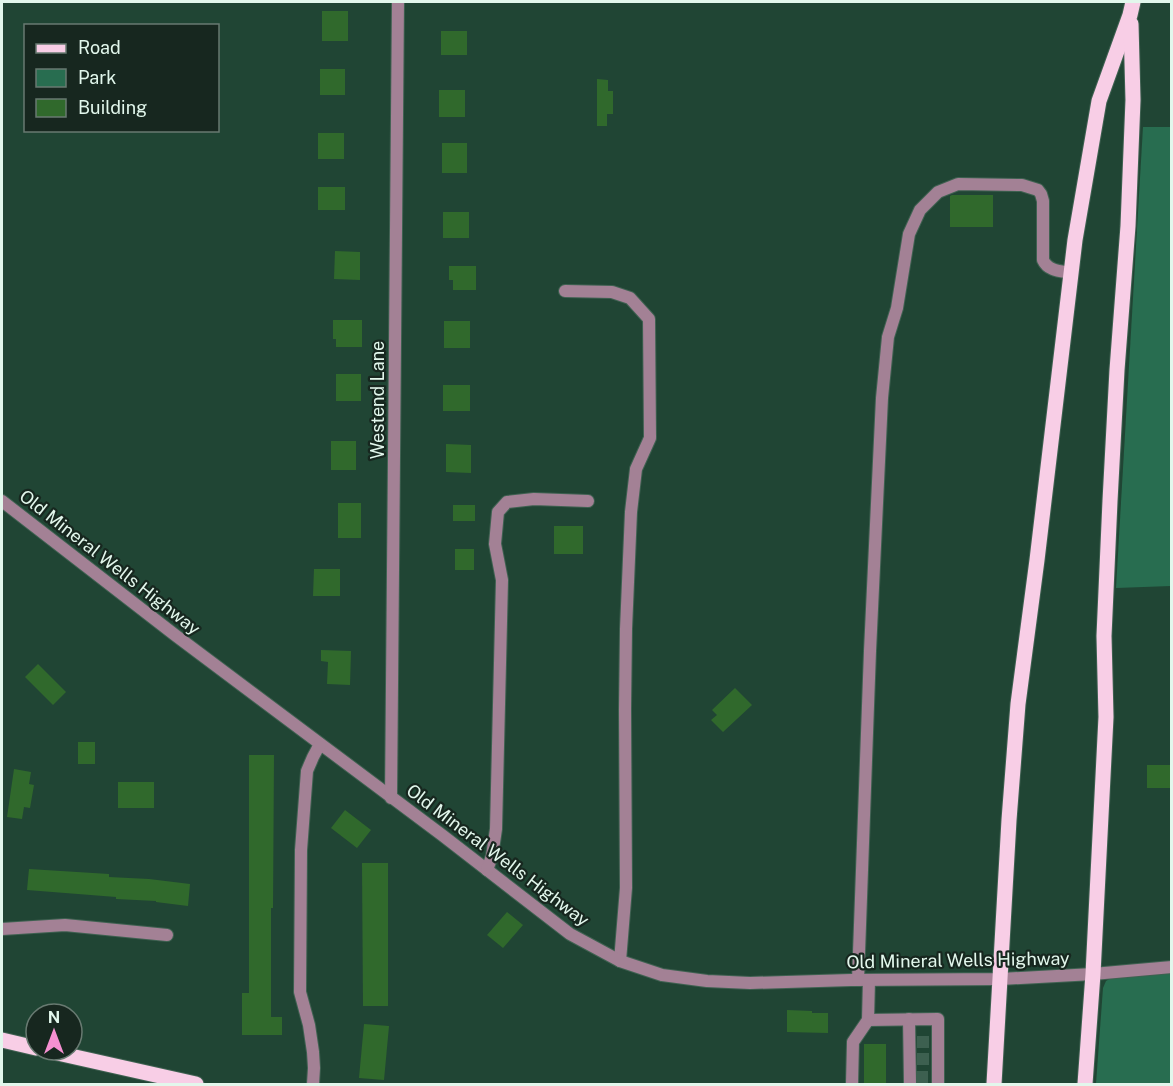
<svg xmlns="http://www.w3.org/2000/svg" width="1173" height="1086" font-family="'Public Sans',sans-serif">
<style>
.green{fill:#286d50}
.building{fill:#30692c}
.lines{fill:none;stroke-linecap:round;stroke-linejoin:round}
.minor-tunnel{stroke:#3d6050;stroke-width:12;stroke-dasharray:12 6;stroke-linecap:butt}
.minor-casing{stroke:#3f6151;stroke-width:14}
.major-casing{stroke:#3f6151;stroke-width:17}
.minor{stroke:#a38195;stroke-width:12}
.major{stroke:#f8cee6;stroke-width:15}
.labels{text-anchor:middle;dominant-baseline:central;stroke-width:4.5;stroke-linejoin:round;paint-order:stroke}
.street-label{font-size:18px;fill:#e2f7ec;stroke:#17271f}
</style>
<rect width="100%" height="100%" fill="#204534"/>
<g class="green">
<path d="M1143,127h28v459l-55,2z"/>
<path d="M1171,973v111h-75l7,-96 3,-7 7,-4z"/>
</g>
<g class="building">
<rect x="322" y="11" width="26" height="30"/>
<rect x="441" y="31" width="26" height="24"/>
<rect x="320" y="69" width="25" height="26"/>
<path d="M597,79l11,1v11h5v23h-6v12h-10z"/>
<rect x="439" y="90" width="26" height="27"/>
<rect x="318" y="133" width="26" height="26"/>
<rect x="442" y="143" width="25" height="30"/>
<rect x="318" y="187" width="27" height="23"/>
<path d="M952,195h41v32h-43v-31z"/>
<rect x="443" y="212" width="26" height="26"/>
<path d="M335,251l25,1v28l-26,-1z"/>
<path d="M449,266h27v24h-23v-10h-4z"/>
<path d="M333,320h29v27h-26v-8h-3z"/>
<rect x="444" y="321" width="26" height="27"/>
<rect x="336" y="374" width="25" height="27"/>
<rect x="443" y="385" width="27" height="26"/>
<rect x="331" y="441" width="25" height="29"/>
<path d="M446,444l25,1v28l-25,-1z"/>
<rect x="338" y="503" width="23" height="35"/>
<rect x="453" y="505" width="22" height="16"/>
<rect x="554" y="526" width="29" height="28"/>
<rect x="455" y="549" width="19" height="21"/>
<path d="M314,569h26v27h-27z"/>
<path d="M321,650l30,1 -1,34 -23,-1 1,-22 -7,-1z"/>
<path d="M38,664l28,28 -13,13 -28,-28z"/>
<path d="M735,688l17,17 -29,27 -12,-12 6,-5 -5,-5z"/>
<rect x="78" y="742" width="17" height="22"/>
<path d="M249,755h25l-1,153h-2v109h11v18h-40v-42h7z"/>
<rect x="1147" y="765" width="25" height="23"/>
<path d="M14,769l17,3 -2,12 5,1 -4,23 -6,-1 -2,12 -15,-2z"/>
<rect x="118" y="782" width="36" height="26"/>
<path d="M345,810l26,20 -14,18 -26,-20z"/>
<path d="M362,863h26v143h-25z"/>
<path d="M29,869l80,5v3l40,2 41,5 -2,22 -32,-4v-1l-40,-2v-2l-89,-7z"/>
<path d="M507,912l16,13 -20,23 -16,-13z"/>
<path d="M787,1010l25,1v2h16v20l-41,-1z"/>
<path d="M364,1024l25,2 -5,54 -25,-2z"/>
<rect x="864" y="1044" width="22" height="40"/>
</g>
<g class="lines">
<g class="minor-tunnel">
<path d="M917,1042h12"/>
<path d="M917,1059h13"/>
<path d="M916,1077h12"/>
</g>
<g class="minor-casing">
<g id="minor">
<path d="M565,291l47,1 18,6 19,21 1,119 -14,31 -5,43 -5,117 -1,80 1,179 -6,73"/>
<path d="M2,501l173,134 267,200 128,99 50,27 42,14 45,6 43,2 101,-3 150,-1 92,-5 79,-7"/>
<path d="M391,798l7,-796"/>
<path d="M487,870l5,-14 4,-27 6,-249 -7,-36 3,-32 9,-10 27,-3 54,2"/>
<path d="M2,929l63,-4 102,10"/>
<path d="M858,980l12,-329 12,-253 6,-61 9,-29 12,-74 11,-24 18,-18 20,-8 64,1 16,5 3,4 2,7v59c5,11 17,11 28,13"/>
<path d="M909,1019l1,65"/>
<path d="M868,1020l70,-1v65"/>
<path d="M313,1084l1,-16 -1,-16 -4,-27 -9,-33 1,-142 6,-79 6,-14 7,-13"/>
<path d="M852,1084l1,-42 15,-22 1,-40"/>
</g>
</g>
<g class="major-casing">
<g id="major">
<path d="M2,1040l34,8"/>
<path d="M44,1050l152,34"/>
<path d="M994,1084l15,-264 9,-116 19,-144 38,-320 24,-139 31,-86 3,-13"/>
<path d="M1085,1084l8,-110 13,-257 -2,-81 6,-135 7,-131 11,-144 5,-126 -2,-76"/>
</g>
</g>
<use href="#minor" class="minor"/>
<use href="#major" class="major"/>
</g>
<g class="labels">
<g class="street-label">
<text transform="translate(377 400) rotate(-90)">Westend Lane</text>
<text transform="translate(110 562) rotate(38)">Old Mineral Wells Highway</text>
<text transform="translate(498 855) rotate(37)">Old Mineral Wells Highway</text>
<text transform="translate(958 960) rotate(-1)">Old Mineral Wells Highway</text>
</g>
</g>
<rect width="1173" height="1086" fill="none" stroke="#e2f7ec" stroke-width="6"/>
<rect x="24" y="24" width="195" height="108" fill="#17271f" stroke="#687a71" stroke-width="1.5"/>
<rect x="36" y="44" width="30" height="9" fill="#f8cee6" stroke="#687a71" stroke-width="1.5"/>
<text x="78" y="54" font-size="18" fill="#e2f7ec">Road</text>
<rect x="36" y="69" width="30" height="18" fill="#286d50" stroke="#687a71" stroke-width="1.5"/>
<text x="78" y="84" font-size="18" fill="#e2f7ec">Park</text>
<rect x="36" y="99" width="30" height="18" fill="#30692c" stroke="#687a71" stroke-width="1.5"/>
<text x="78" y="114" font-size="18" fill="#e2f7ec">Building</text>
<g transform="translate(54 1032)"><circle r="28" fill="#17271f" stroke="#687a71" stroke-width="1.5"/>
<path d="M0-4.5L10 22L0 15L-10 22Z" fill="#f590d1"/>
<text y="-9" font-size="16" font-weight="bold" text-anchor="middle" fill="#e2f7ec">N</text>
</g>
</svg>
